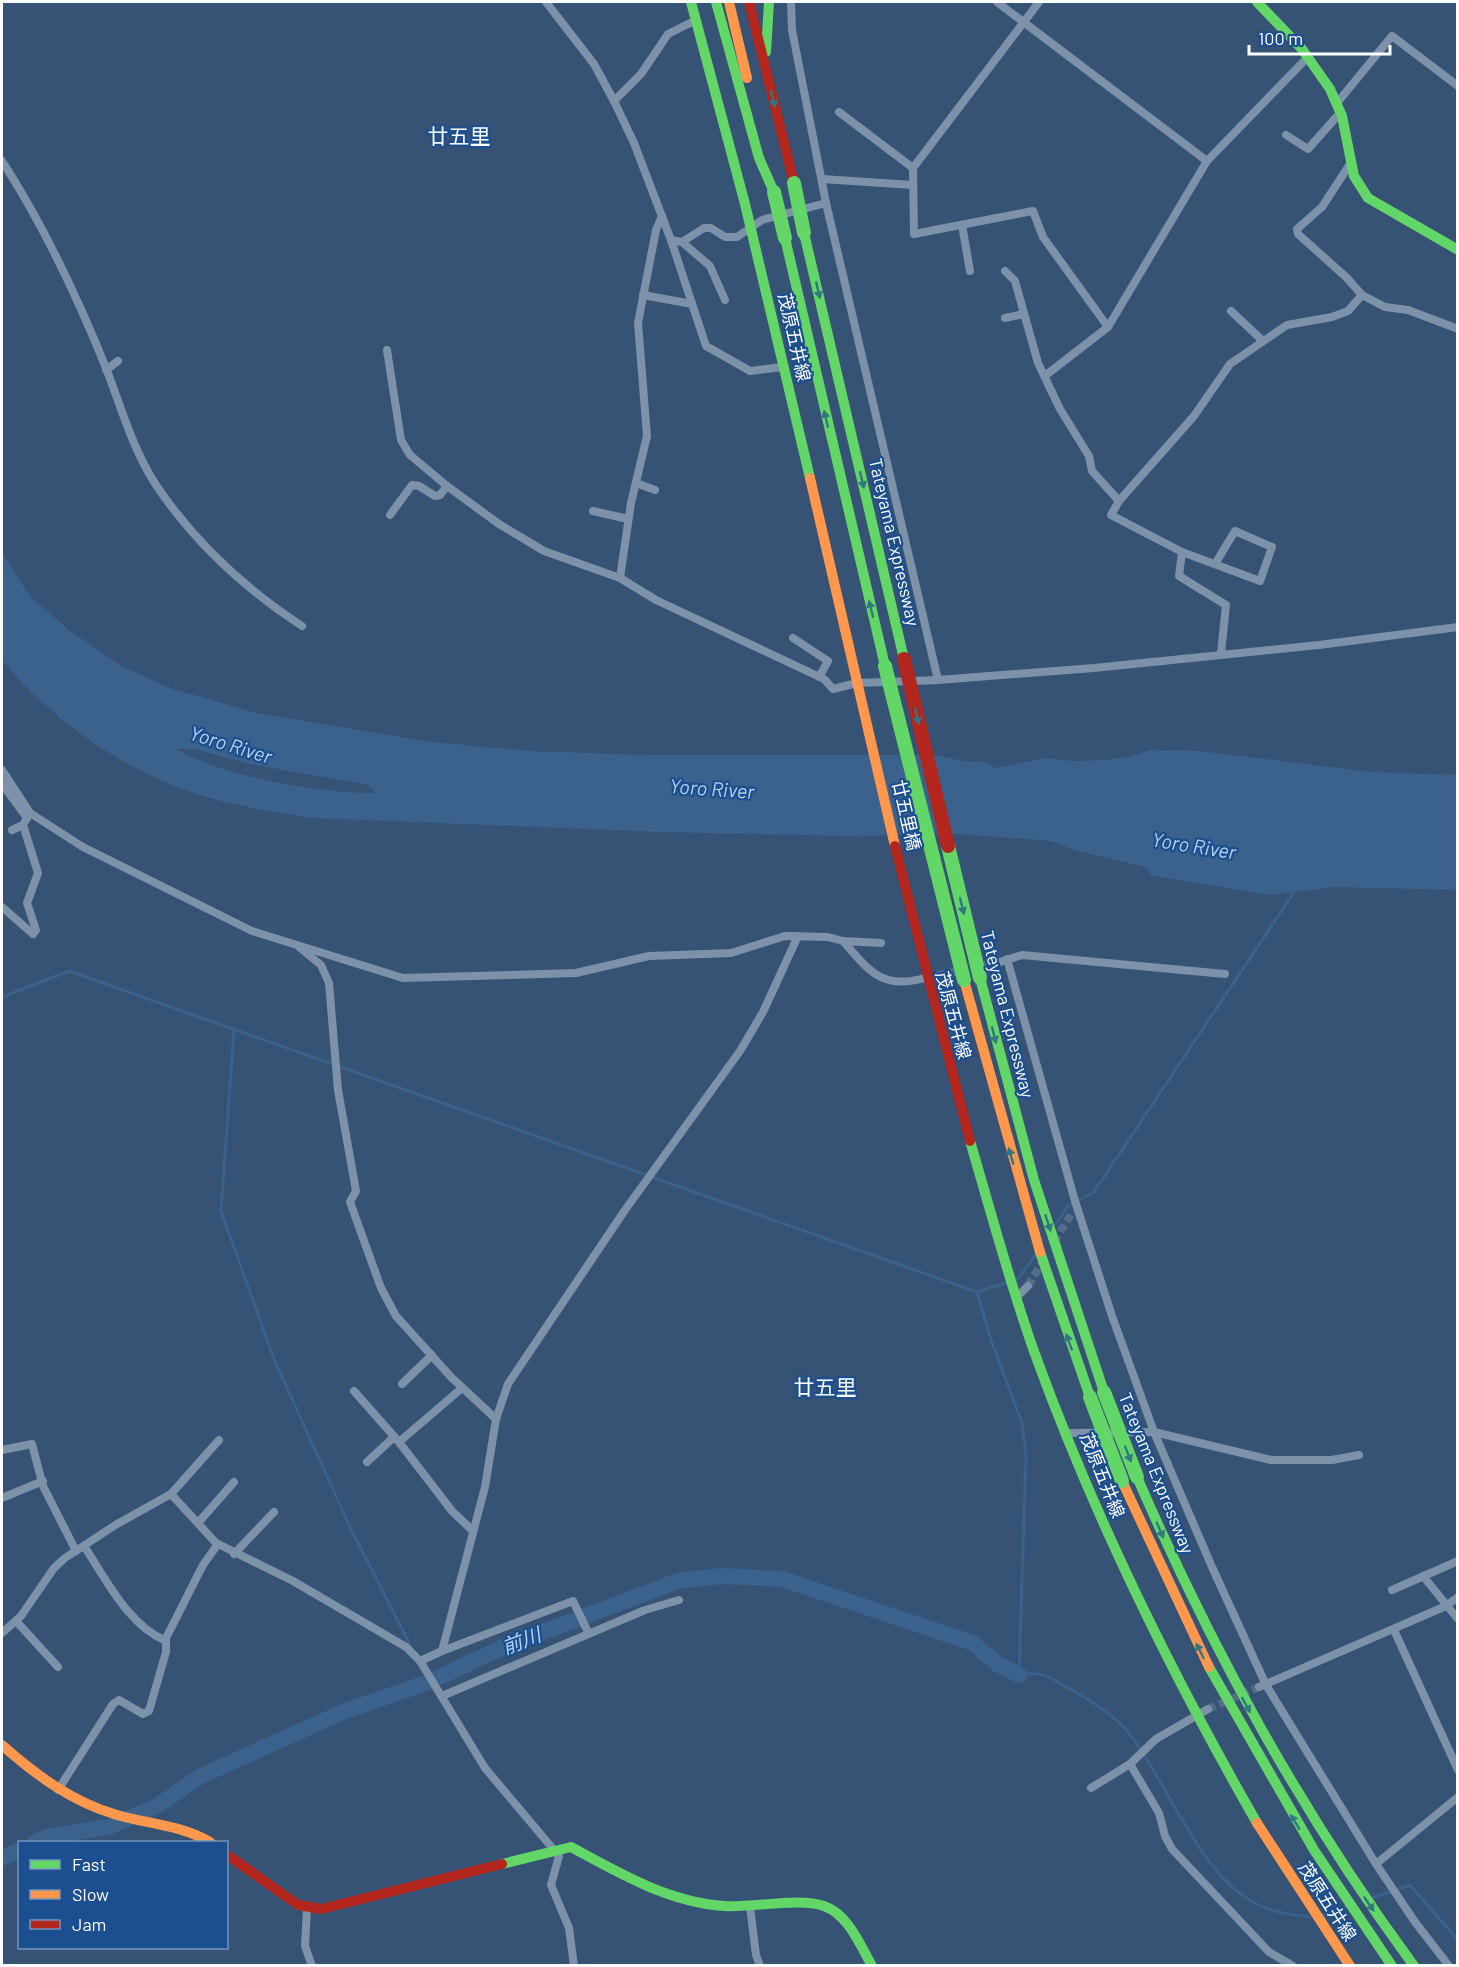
<svg xmlns="http://www.w3.org/2000/svg" width="1459" height="1967" font-family="Barlow,'Noto Sans JP',sans-serif">
<style>
.water{fill:#3b618d;fill-rule:evenodd}
.lines{fill:none;stroke-linecap:round;stroke-linejoin:round}
.stream{stroke:#3b618d;stroke-width:3}
.river{stroke:#3b618d;stroke-width:16}
.street-tunnel{stroke:#546c89;stroke-width:8;stroke-dasharray:8 4;stroke-linecap:butt}
.street{stroke:#7d92a8;stroke-width:8}
.fast{stroke:#63d668;stroke-width:10}
.slow{stroke:#ff974d;stroke-width:10}
.jam{stroke:#b3261e;stroke-width:10}
.fast-bridge{stroke:#63d668;stroke-width:14}
.jam-bridge{stroke:#b3261e;stroke-width:14}
.oneway{fill:#317883}
.labels{text-anchor:middle;dominant-baseline:central;stroke-width:4.5;stroke-linejoin:round;paint-order:stroke}
.street-label{font-size:18px;fill:#fff;stroke:#1b4f8f}
.water-label{font-size:20px;font-style:italic;fill:#b5d3f5;stroke:#1b4f8f}
.quarter-label{font-size:21px;fill:#fff;stroke:#1b4f8f}
</style>
<rect width="100%" height="100%" fill="#365274"/>
<path class="water" d="M2,553l28,43 39,34 54,37 50,22 83,24 168,28 105,10 120,4h284l36,7 13,-1 14,7 49,-10 29,3 30,-1 26,-3 20,-7 49,1 174,21 84,3v115l-123,-3 -63,8 -119,-19 -7,-9 -71,-17 -23,-9 -92,-7 -110,2 -189,-4 -347,-14c-39,-6 -79,-12 -117,-24 -74,-25 -145,-74 -194,-134zM176,749l22,1 52,14 118,21 7,8c-56,0 -151,-16 -199,-44z"/>
<g class="lines">
<g class="stream">
<path d="M2,997l67,-26 908,321 32,-10"/>
<path d="M234,1030l-13,181 53,148 75,166 62,122"/>
<path d="M1055,1225l14,-20 25,-13 202,-303"/>
<path d="M1015,1280l4,-2 16,-23"/>
<path d="M977,1292l14,48 31,83 4,32 -7,220c25,-4 30,2 51,14 20,11 43,25 58,43 38,47 70,139 123,169 20,12 39,13 61,16"/>
<path d="M1372,1898l38,-13 48,55"/>
<path d="M1319,1917l27,-10"/>
</g>
<g class="river">
<path d="M35,1842l15,-6 59,-9 48,-21 44,-30 144,-65 84,-29 72,-34 177,-67 43,-5 61,3 191,64 24,21 22,11"/>
<path d="M2,1858l18,-8"/>
</g>
<g class="street-tunnel">
<path d="M925,978l75,-16"/>
<path d="M1054,1242l19,-31"/>
<path d="M1028,1286l15,-25"/>
<path d="M1208,1709l51,-22"/>
</g>
<g class="street">
<path d="M546,2l48,62 20,37 20,42 37,97 11,2 22,-14h7l14,9h12l25,-17 64,-17"/>
<path d="M791,2l1,28 34,173 112,477"/>
<path d="M997,2l210,159"/>
<path d="M1039,2l-126,166 1,66 119,-23 10,26 65,90"/>
<path d="M614,101l27,-27 27,-40 28,-14"/>
<path d="M1337,103l55,-67 66,50"/>
<path d="M839,112l74,56"/>
<path d="M1286,135l22,14 32,-36"/>
<path d="M2,161c42,65 75,135 104,207 15,39 27,82 50,117 39,58 88,103 146,141"/>
<path d="M1350,164l-28,43 -25,22 1,5 49,44 15,17 23,12 23,3 50,19"/>
<path d="M822,179l91,6"/>
<path d="M962,225l8,46"/>
<path d="M671,240l35,106 44,25 33,-4"/>
<path d="M682,242l28,24 15,34"/>
<path d="M1005,271l10,10 23,82 22,46 29,47 3,15 27,30 75,-85 36,-52 57,-39 45,-8 16,-6 14,-16"/>
<path d="M643,295l49,9"/>
<path d="M1231,311l32,30"/>
<path d="M1005,318l19,-4"/>
<path d="M387,350l14,90 9,15 37,31 52,38 45,27 76,27 36,22 168,79 9,10 24,-6 81,-3 156,-12 225,-23 139,-18"/>
<path d="M106,370l12,-9"/>
<path d="M1046,375l62,-48 99,-166 100,-103"/>
<path d="M636,483l19,7"/>
<path d="M1119,501l-8,14 71,37 78,29 12,-34 -37,-16 -20,33"/>
<path d="M593,511l35,8"/>
<path d="M390,515l22,-30 7,1 16,10 5,-1 7,-9"/>
<path d="M1182,552l-3,24 47,29 -5,48"/>
<path d="M620,578l11,-75 16,-67 -9,-113 18,-93 6,-14"/>
<path d="M793,638l35,23 -9,16"/>
<path d="M2,770l28,43 53,34 169,84 151,47 173,-5 73,-17 82,-3 54,-17 43,1 15,4 38,2"/>
<path d="M2,784l25,34"/>
<path d="M30,813l-7,12 15,48 -11,30 9,27 -3,4"/>
<path d="M12,830l11,-5"/>
<path d="M2,907l31,27"/>
<path d="M843,941c26,30 39,49 82,37"/>
<path d="M299,947l22,18 8,18 9,107 18,101 -6,11 31,86 15,28 55,61 45,42"/>
<path d="M1007,959l68,242 37,115 42,116 58,135 54,118 110,179 39,58 34,44"/>
<path d="M1000,962l22,-7 203,19"/>
<path d="M1017,1297l11,-11"/>
<path d="M402,1384l30,-29"/>
<path d="M354,1391l45,51 53,69 21,20"/>
<path d="M1067,1433l87,-1 117,28h61l27,-5"/>
<path d="M399,1442l63,-54"/>
<path d="M2,1450l30,-6 11,42 33,65"/>
<path d="M367,1462l27,-25"/>
<path d="M171,1494l45,49 77,38 113,66 14,14 65,107 74,88 -8,29 18,43 5,38"/>
<path d="M2,1498l41,-17"/>
<path d="M198,1523l36,-41"/>
<path d="M84,1546c22,33 44,79 82,95"/>
<path d="M234,1554l40,-42"/>
<path d="M1423,1576l35,43"/>
<path d="M1392,1590l66,-29"/>
<path d="M16,1621l42,46"/>
<path d="M1394,1630l64,140"/>
<path d="M2,1633l19,-17 33,-48 11,-10 52,-34 54,-30 48,-54"/>
<path d="M442,1651l131,-50 15,31"/>
<path d="M420,1661l22,-10 43,-164 11,-68 12,-35 117,-174 115,-159 23,-39 35,-76"/>
<path d="M1259,1687l187,-81 12,-9"/>
<path d="M442,1696l203,-86 34,-10"/>
<path d="M1130,1764l29,49 6,23 7,13 97,103 24,14"/>
<path d="M1091,1788l39,-24 26,-25 52,-30"/>
<path d="M58,1790l55,-86 6,-4 24,14 6,-3 17,-59v-14l37,-73 15,-21"/>
<path d="M1376,1864l82,-67"/>
<path d="M750,1907l6,48 4,11"/>
<path d="M307,1908l-2,38 7,20"/>
</g>
<g class="fast">
<path d="M691,2l54,202 65,274"/>
<path d="M716,2l43,156 15,34"/>
<path d="M1257,2l45,47 28,40 12,27 12,60 14,22 90,52"/>
<path d="M766,52l3,-50"/>
<path d="M804,233l100,426"/>
<path d="M785,238l100,428"/>
<path d="M980,978l54,202 70,212"/>
<path d="M970,1141c21,71 40,144 65,213 59,163 136,319 222,469"/>
<path d="M1040,1252l50,145"/>
<path d="M1137,1477c76,175 164,335 277,489"/>
<path d="M1209,1667l105,183 78,116"/>
<path d="M502,1864l69,-17c48,26 97,55 153,59 29,2 76,-9 100,0 25,9 36,39 48,60"/>
</g>
<g class="slow">
<path d="M729,2l18,76"/>
<path d="M810,478l85,368"/>
<path d="M964,980l76,272"/>
<path d="M1122,1481l87,186"/>
<path d="M2,1745c34,30 70,57 115,70 32,9 64,10 93,27"/>
<path d="M1257,1823l93,143"/>
</g>
<g class="jam">
<path d="M749,2l45,181"/>
<path d="M895,846l75,295"/>
<path d="M226,1854l72,51 23,4 181,-45"/>
</g>
<g class="fast-bridge">
<path d="M794,183l10,50"/>
<path d="M774,192l11,46"/>
<path d="M885,666l79,314"/>
<path d="M948,846l32,132"/>
<path d="M1104,1392l33,85"/>
<path d="M1090,1397l32,84"/>
</g>
<path class="jam-bridge" d="M904,659l44,187"/>
</g>
<defs><path id="oneway-solid" d="M-6-.8H1V-3.2L6.5 0L1 3.2V.8H-6Z" transform="scale(1.5)"/></defs>
<g class="oneway">
<use href="#oneway-solid" transform="translate(773 99) rotate(76)"/>
<use href="#oneway-solid" transform="translate(818 290) rotate(77)"/>
<use href="#oneway-solid" transform="translate(826 419) rotate(-103)"/>
<use href="#oneway-solid" transform="translate(862 480) rotate(77)"/>
<use href="#oneway-solid" transform="translate(871 609) rotate(-104)"/>
<use href="#oneway-solid" transform="translate(917 716) rotate(77)"/>
<use href="#oneway-solid" transform="translate(962 906) rotate(76)"/>
<use href="#oneway-solid" transform="translate(994 1035) rotate(76)"/>
<use href="#oneway-solid" transform="translate(1011 1156) rotate(-106)"/>
<use href="#oneway-solid" transform="translate(1048 1223) rotate(72)"/>
<use href="#oneway-solid" transform="translate(1069 1342) rotate(-110)"/>
<use href="#oneway-solid" transform="translate(1128 1454) rotate(69)"/>
<use href="#oneway-solid" transform="translate(1160 1530) rotate(66)"/>
<use href="#oneway-solid" transform="translate(1200 1651) rotate(-117)"/>
<use href="#oneway-solid" transform="translate(1246 1705) rotate(62)"/>
<use href="#oneway-solid" transform="translate(1295 1822) rotate(-122)"/>
<use href="#oneway-solid" transform="translate(1369 1904) rotate(55)"/>
</g>
<g class="labels">
<g class="street-label">
<text transform="translate(795 337) rotate(77)">茂原五井線</text>
<text transform="translate(895 542) rotate(77)">Tateyama Expressway</text>
<text transform="translate(907 815) rotate(77)">廿五里橋</text>
<text transform="translate(1008 1014) rotate(76)">Tateyama Expressway</text>
<text transform="translate(954 1015) rotate(75)">茂原五井線</text>
<text transform="translate(1157 1473) rotate(68)">Tateyama Expressway</text>
<text transform="translate(1103 1475) rotate(68)">茂原五井線</text>
<text transform="translate(1328 1901) rotate(57)">茂原五井線</text>
</g>
<g class="water-label">
<text transform="translate(231 744) rotate(17)">Yoro River</text>
<text transform="translate(712 788) rotate(4)">Yoro River</text>
<text transform="translate(1194 845) rotate(9)">Yoro River</text>
<text transform="translate(521 1640) rotate(-21)">前川</text>
</g>
<g class="quarter-label">
<text x="459" y="135">廿五里</text>
<text x="825" y="1386">廿五里</text>
</g>
</g>
<rect width="1459" height="1967" fill="none" stroke="#ffffff" stroke-width="6"/>
<rect x="18" y="1841" width="210" height="108" fill="#1b4f8f" stroke="#7695bc" stroke-width="1.5"/>
<rect x="30" y="1860" width="30" height="9" fill="#63d668" stroke="#7695bc" stroke-width="1.5"/>
<text x="72" y="1871" font-size="18" fill="#ffffff">Fast</text>
<rect x="30" y="1890" width="30" height="9" fill="#ff974d" stroke="#7695bc" stroke-width="1.5"/>
<text x="72" y="1901" font-size="18" fill="#ffffff">Slow</text>
<rect x="30" y="1920" width="30" height="9" fill="#b3261e" stroke="#7695bc" stroke-width="1.5"/>
<text x="72" y="1931" font-size="18" fill="#ffffff">Jam</text>
<path d="M1249 45v9h141v-9" fill="none" stroke="#ffffff" stroke-width="3"/>
<text x="1258" y="45" font-size="18" fill="#ffffff" stroke="#1b4f8f" stroke-width="4.5" paint-order="stroke">100 m</text>
</svg>
